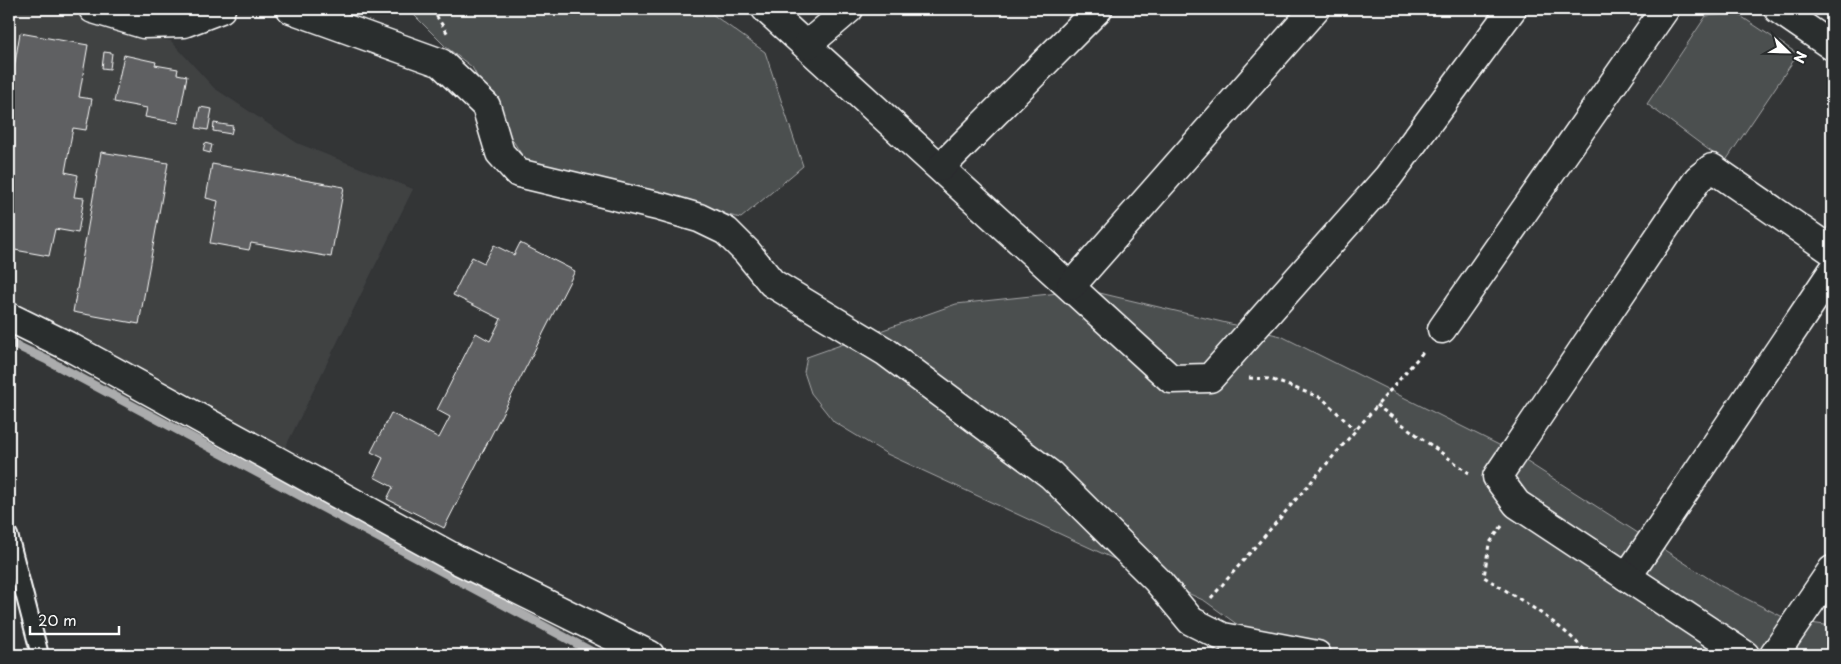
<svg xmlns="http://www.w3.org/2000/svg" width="1841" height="664" font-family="'Playpen Sans',sans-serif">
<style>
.built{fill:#404243}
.green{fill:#4c4f50;stroke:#a6a7a8}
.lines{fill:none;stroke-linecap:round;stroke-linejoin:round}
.stream{stroke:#abacad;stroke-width:9}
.building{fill:#5f6162;stroke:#fff}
.lane-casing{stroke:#fff;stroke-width:20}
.street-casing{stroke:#fff;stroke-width:31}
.secondary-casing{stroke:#fff;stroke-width:31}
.path{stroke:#fff;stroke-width:3;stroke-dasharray:4 4;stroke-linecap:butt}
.lane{stroke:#2a2d2e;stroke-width:16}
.street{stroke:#2a2d2e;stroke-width:28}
.secondary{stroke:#2a2d2e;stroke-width:28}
</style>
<rect width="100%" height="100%" fill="#333536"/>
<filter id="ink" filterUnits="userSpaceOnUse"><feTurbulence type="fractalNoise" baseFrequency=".02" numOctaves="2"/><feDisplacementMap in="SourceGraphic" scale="10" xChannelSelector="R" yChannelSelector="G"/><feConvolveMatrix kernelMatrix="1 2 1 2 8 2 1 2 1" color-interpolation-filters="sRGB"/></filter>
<g filter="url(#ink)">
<path class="built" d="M9,9h39l123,32 43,47 83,55 116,46 -129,261 -115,-65 -2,4 -158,-83z"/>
<g class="green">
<path d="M408,9h297l60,43 38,114 -62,52 -210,-48 -24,-39 -35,-64 -26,-20z"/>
<path d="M1736,13l62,41 -73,108 -78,-58 59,-88z"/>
<path d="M1087,290l194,46 226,113 212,136 70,35 43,6v29h-553l-74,-54 -318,-147 -53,-32 -23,-29 -7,-21 3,-15 149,-53z"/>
</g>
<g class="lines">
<path class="stream" d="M9,342l38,18 551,295"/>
</g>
<g class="building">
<path d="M20,33l68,12 -9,52 13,2 -6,31 -13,-2 -8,44 13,3 -4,22 10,1 -6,35 -23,-4 -6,27 -40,-7v-182l5,1z"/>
<path d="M104,52l8,1 -2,16 -8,-1z"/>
<path d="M124,55l32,7 -1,3 23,4 -1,5 10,2 -9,47 -33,-6 2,-9 -33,-6z"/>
<path d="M200,107l12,2 -4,21 -12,-2z"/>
<path d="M214,123l19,3 -2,8 -18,-3z"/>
<path d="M205,143l7,2 -2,8 -7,-2z"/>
<path d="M101,152l67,11 -29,161 -66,-12z"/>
<path d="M212,164l132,23 -13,70 -80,-14 -2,7 -39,-7 8,-42 -12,-3z"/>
<path d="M520,243l55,28 -131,257 -57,-29 6,-12 -19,-10 9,-19 -12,-6 20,-39 48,25 11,-21 -13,-7 39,-77 14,8 11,-22 -48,-24 19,-38 12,6 10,-18 20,10z"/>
</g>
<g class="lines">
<g class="lane-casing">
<path id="lane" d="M9,535l31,120"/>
</g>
<g class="street-casing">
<g id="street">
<path d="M93,9l50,15 41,-1 37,-14"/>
<path d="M291,9l150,54 45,43 14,47 18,20 143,34 38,11 27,13 21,21 25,31 114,69 165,123 106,105 34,41 32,16 94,18"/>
<path d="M766,9l405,370 39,-1 178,-201 124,-168"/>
<path d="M807,45l42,-36"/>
<path d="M941,167l157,-158"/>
<path d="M1071,286l244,-277"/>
<path d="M9,317l59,29 388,213 194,96"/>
<path d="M1627,577l205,-305"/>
<path d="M1745,655l-228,-151 -20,-27 201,-298 14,-11 120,83"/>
<path d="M1774,655l58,-85"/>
</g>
</g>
<g class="secondary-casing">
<g id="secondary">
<path d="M1778,9l54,37"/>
<path d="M1442,329l223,-320"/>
</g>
</g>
<g class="path">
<path d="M432,9l16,25"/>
<path d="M1249,378l21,1 52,19 32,31"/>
<path d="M1376,405l93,68"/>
<path d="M1502,526l-13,18 -5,33c37,23 76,45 105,78"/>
<path d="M1211,598l213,-247"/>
</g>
<use href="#lane" class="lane"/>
<use href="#street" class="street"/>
<use href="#secondary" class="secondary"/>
</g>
</g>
<rect width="1841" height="664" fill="none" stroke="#2a2d2e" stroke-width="30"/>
<rect x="15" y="15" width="1811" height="634" fill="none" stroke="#fff" stroke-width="2" filter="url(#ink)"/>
<g transform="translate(1788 52) rotate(113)" stroke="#2a2d2e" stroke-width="4" paint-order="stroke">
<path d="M0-4L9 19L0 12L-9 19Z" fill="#ffffff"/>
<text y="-8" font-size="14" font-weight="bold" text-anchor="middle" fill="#ffffff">N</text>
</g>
<path d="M30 626v8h89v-8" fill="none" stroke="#ffffff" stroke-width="2.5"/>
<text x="38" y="626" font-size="15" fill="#ffffff" stroke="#2a2d2e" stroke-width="4" paint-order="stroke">20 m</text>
</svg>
